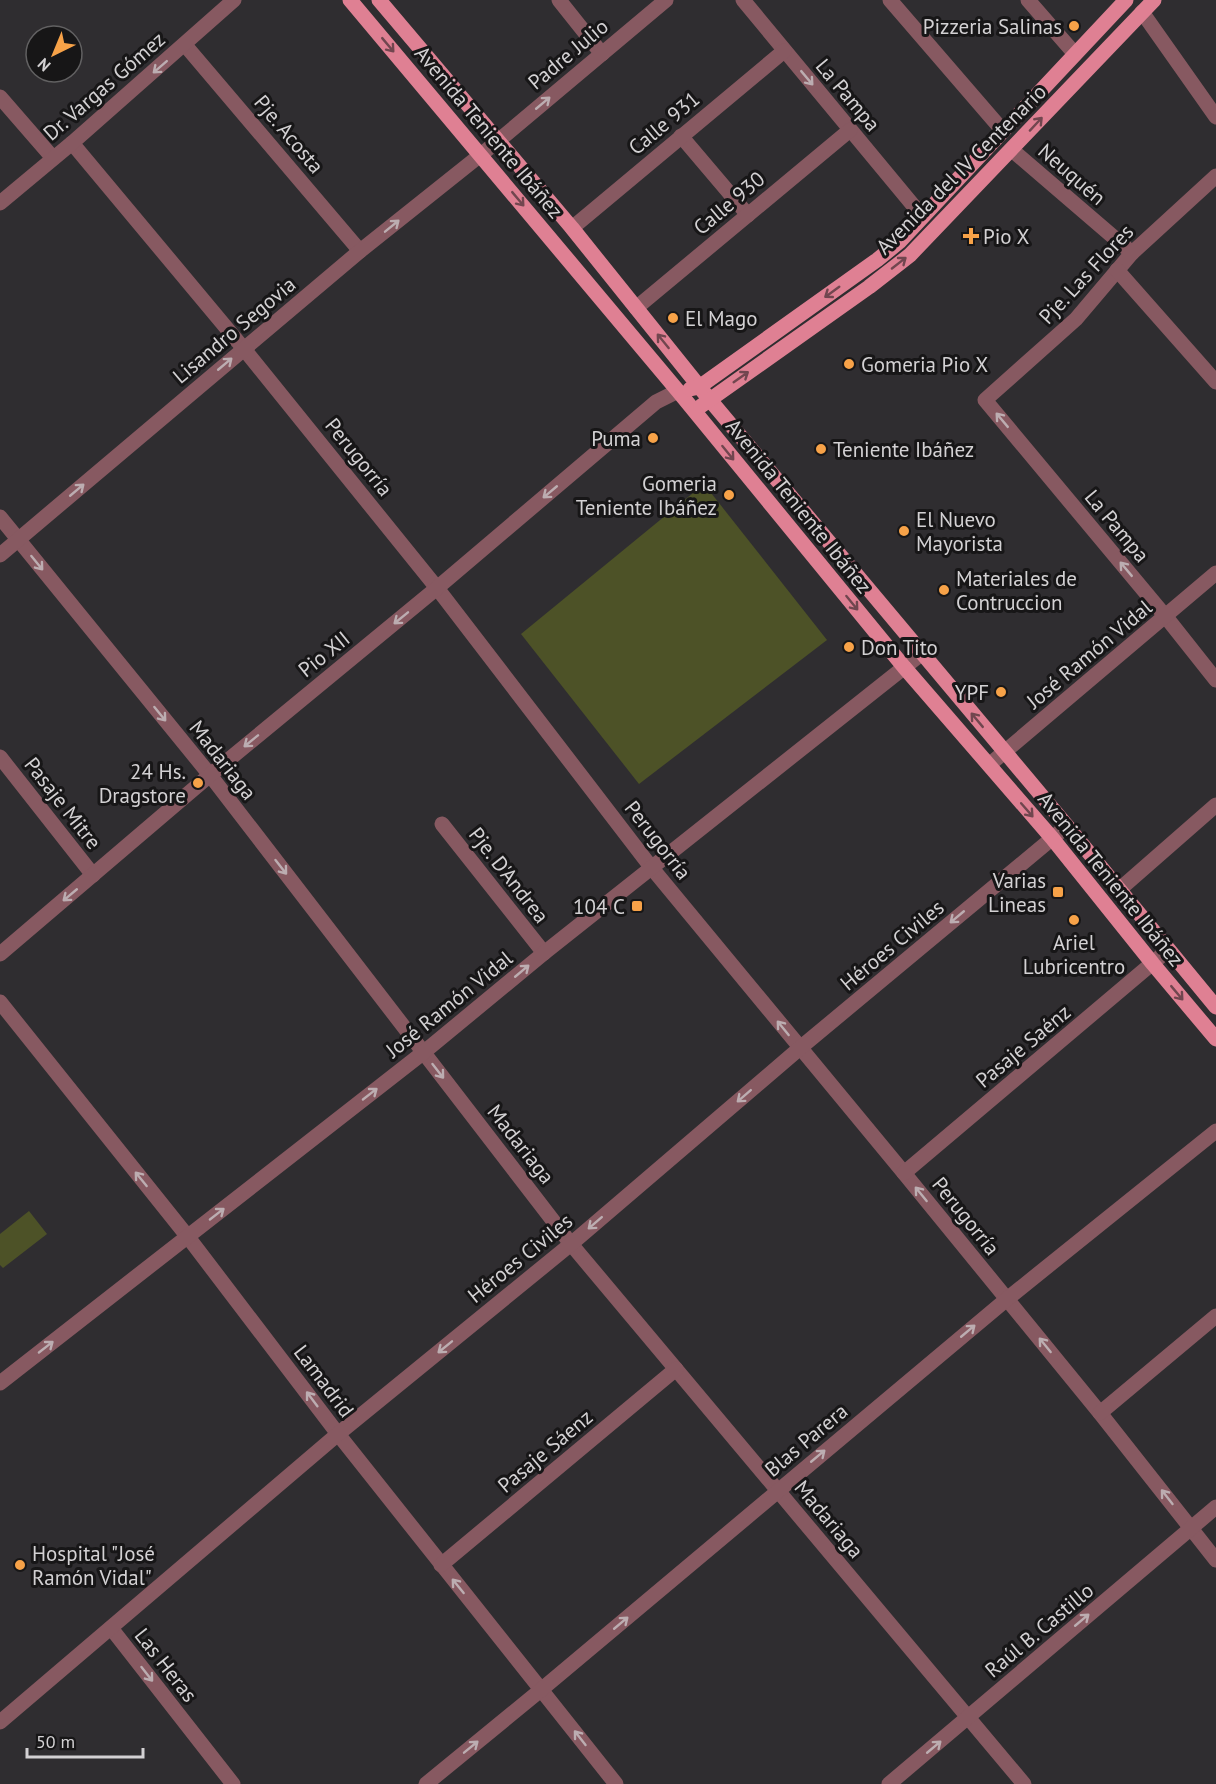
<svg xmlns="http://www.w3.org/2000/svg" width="1216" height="1784" font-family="'PT Sans',sans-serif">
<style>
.green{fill:#4d5227}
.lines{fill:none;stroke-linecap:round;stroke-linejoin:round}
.minor{stroke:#875961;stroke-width:15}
.major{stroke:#df8093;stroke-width:15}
.oneway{stroke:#71464f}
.oneway2{stroke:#bcadb1}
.poi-dot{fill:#f7a248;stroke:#171617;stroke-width:2}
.labels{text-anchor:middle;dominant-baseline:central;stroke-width:6;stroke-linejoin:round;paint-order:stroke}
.poi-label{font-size:21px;fill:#d3d1d3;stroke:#171617;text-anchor:start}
.street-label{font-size:21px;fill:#d3d1d3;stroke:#171617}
</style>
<rect width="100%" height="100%" fill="#2f2d30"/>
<g class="green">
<path d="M704,484l123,156 -188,144 -118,-150z"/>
<path d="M29,1211l18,23 -44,34 -3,-3v-31z"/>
</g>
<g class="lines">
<g class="minor">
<path d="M559,0l43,54"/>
<path d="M743,0l179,216"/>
<path d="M890,0l113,131"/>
<path d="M1028,0l47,54"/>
<path d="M1142,12l74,105"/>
<path d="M185,45l175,206"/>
<path d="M0,97l53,61"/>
<path d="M681,136l67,79"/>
<path d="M72,143l172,206 193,239 214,279 253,306 196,240 116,147"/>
<path d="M1012,150l120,103"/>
<path d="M1216,176l-84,77 -56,66 -91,81 181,217 50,63"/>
<path d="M0,203l72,-60 162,-143"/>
<path d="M572,228l212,-177"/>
<path d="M1117,270l99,112"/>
<path d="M636,308l214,-178"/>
<path d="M0,517l210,258 361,469 453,540"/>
<path d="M0,555l360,-304 138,-110 168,-141"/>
<path d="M0,757l93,118"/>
<path d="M989,765l227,-192"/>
<path d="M442,824l102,129"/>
<path d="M1120,889l96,-84"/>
<path d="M0,954l210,-179 227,-187 219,-186 22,-11"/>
<path d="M0,1002l188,235 150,197 278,350"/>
<path d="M904,1173l264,-223"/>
<path d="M0,1383l424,-331 120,-99 377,-299"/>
<path d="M1100,1413l116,-97"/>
<path d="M441,1565l235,-196"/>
<path d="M111,1628l122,156"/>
<path d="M0,1722l338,-288 233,-190 229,-196 267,-222"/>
<path d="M426,1784l116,-95 465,-390 209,-168"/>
<path d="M889,1784l327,-277"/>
</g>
<g class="major">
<path d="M350,0l328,391 226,276 148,171 101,126 63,75"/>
<path d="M379,0l193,228 138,172 357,426 149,181"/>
<path d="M690,389l9,-2 178,-127 22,-18 227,-242"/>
<path d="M701,406l168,-119 41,-32 244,-255"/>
</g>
</g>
<defs><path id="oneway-shaft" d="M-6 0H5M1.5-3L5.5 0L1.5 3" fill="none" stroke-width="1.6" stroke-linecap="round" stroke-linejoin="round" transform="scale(1.5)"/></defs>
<g class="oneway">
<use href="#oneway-shaft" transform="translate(388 45) rotate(50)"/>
<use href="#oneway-shaft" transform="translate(1036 124) rotate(-47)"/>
<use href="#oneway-shaft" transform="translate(518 199) rotate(50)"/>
<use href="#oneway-shaft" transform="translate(899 263) rotate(-38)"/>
<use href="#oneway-shaft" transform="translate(832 292) rotate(144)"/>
<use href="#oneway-shaft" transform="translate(663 341) rotate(-129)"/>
<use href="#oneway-shaft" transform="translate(741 377) rotate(-35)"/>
<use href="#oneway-shaft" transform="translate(728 453) rotate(51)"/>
<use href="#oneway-shaft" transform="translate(852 603) rotate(51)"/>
<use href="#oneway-shaft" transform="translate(977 720) rotate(-130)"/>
<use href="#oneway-shaft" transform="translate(1027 810) rotate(49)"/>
<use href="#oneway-shaft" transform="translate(1177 993) rotate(50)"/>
</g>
<g class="oneway2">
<use href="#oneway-shaft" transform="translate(160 67) rotate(139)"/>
<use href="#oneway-shaft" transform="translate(807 78) rotate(50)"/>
<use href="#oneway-shaft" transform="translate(543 103) rotate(-40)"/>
<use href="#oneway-shaft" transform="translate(392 226) rotate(-39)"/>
<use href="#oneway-shaft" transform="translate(225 364) rotate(-40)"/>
<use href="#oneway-shaft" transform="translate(1002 420) rotate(-130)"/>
<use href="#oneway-shaft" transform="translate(77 490) rotate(-40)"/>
<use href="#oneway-shaft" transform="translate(550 492) rotate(140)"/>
<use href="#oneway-shaft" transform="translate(37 563) rotate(51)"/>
<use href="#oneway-shaft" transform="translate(1126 569) rotate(-130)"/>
<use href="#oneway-shaft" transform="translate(401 618) rotate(141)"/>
<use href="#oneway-shaft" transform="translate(160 714) rotate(51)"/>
<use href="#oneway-shaft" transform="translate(251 741) rotate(141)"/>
<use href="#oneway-shaft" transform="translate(281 867) rotate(52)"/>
<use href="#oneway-shaft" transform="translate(70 895) rotate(140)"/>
<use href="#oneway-shaft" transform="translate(957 917) rotate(140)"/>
<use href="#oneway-shaft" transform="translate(522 971) rotate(-40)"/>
<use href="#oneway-shaft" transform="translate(783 1028) rotate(-129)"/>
<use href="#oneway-shaft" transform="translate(438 1071) rotate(52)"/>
<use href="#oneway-shaft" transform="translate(370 1094) rotate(-38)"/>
<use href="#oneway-shaft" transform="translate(744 1096) rotate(139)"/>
<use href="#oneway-shaft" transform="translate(141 1179) rotate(-129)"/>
<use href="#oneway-shaft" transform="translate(921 1194) rotate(-129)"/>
<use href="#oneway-shaft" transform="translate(217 1214) rotate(-38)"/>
<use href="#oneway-shaft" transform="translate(595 1223) rotate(139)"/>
<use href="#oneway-shaft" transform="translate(968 1331) rotate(-40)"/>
<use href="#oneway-shaft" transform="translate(1045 1345) rotate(-129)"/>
<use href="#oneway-shaft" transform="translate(46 1347) rotate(-38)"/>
<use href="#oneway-shaft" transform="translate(445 1347) rotate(141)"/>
<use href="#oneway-shaft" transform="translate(312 1399) rotate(-127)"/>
<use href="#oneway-shaft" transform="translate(818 1456) rotate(-40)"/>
<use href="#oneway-shaft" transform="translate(1167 1497) rotate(-128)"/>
<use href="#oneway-shaft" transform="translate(458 1586) rotate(-129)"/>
<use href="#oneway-shaft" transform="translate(1082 1620) rotate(-40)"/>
<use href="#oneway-shaft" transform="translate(621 1623) rotate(-40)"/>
<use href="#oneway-shaft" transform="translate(147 1674) rotate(52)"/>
<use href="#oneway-shaft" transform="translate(580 1738) rotate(-128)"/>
<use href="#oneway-shaft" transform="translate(471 1747) rotate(-39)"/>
<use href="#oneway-shaft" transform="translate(934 1747) rotate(-40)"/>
</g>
<g class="poi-dot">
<circle cx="1074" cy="26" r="6"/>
<path d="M968 227h6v6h6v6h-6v6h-6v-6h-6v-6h6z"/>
<circle cx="673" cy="318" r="6"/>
<circle cx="849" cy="364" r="6"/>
<circle cx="653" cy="438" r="6"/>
<circle cx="821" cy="449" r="6"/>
<circle cx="729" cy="495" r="6"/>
<circle cx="904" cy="531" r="6"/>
<circle cx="944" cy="590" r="6"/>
<circle cx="849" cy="647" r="6"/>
<circle cx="1001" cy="692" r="6"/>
<circle cx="198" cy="783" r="6"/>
<rect x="1052" y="886" width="12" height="12" rx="3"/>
<rect x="631" y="900" width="12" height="12" rx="3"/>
<circle cx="1074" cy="920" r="6"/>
<circle cx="20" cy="1565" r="6"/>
</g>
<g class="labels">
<g class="poi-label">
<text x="1062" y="26" text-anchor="end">Pizzeria Salinas</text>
<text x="983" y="236">Pio X</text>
<text x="685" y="318">El Mago</text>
<text x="861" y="364">Gomeria Pio X</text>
<text x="641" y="438" text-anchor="end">Puma</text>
<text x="833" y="449">Teniente Ibáñez</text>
<text x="717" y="483" text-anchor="end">Gomeria<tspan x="717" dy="24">Teniente Ibáñez</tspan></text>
<text x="916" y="519">El Nuevo<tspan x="916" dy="24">Mayorista</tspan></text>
<text x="956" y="578">Materiales de<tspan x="956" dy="24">Contruccion</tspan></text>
<text x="861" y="647">Don Tito</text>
<text x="989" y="692" text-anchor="end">YPF</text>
<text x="186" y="771" text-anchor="end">24 Hs.<tspan x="186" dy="24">Dragstore</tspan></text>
<text x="1046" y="880" text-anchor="end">Varias<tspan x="1046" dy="24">Lineas</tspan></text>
<text x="625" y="906" text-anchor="end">104 C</text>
<text x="1074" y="942" text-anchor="middle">Ariel<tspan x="1074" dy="24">Lubricentro</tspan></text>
<text x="32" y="1553">Hospital "José<tspan x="32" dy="24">Ramón Vidal"</tspan></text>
</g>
<g class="street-label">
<text transform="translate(568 54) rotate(-40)">Padre Julio</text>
<text transform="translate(104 86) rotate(-41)">Dr. Vargas Gómez</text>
<text transform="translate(848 95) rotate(50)">La Pampa</text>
<text transform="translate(664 123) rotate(-40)">Calle 931</text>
<text transform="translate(489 132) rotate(50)">Avenida Teniente Ibáñez</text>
<text transform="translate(289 134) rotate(50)">Pje. Acosta</text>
<text transform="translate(961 169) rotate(-45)">Avenida del IV Centenario</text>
<text transform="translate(1072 174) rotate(41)">Neuquén</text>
<text transform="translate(729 203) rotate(-40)">Calle 930</text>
<text transform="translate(1086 274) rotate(-47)">Pje. Las Flores</text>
<text transform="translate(234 330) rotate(-40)">Lisandro Segovia</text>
<text transform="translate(359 457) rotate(51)">Perugorría</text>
<text transform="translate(799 506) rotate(51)">Avenida Teniente Ibáñez</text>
<text transform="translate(1117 526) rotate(50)">La Pampa</text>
<text transform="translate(324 654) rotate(-39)">Pio XII</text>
<text transform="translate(1089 654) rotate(-40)">José Ramón Vidal</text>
<text transform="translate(223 760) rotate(52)">Madariaga</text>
<text transform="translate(63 803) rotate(52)">Pasaje Mitre</text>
<text transform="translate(658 840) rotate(52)">Perugorría</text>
<text transform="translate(509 875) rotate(52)">Pje. D'Andrea</text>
<text transform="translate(1111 879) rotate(51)">Avenida Teniente Ibáñez</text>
<text transform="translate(892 945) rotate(-40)">Héroes Civiles</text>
<text transform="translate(449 1004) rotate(-39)">José Ramón Vidal</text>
<text transform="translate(1023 1046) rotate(-40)">Pasaje Saénz</text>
<text transform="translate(521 1144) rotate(52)">Madariaga</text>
<text transform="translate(966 1216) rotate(51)">Perugorría</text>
<text transform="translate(520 1258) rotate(-39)">Héroes Civiles</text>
<text transform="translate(324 1381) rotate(53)">Lamadrid</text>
<text transform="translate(806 1440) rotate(-40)">Blas Parera</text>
<text transform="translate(545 1451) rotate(-40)">Pasaje Sáenz</text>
<text transform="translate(829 1519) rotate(50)">Madariaga</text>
<text transform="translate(1039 1630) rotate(-40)">Raúl B. Castillo</text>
<text transform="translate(166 1665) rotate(52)">Las Heras</text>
</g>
</g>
<g transform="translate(54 54) rotate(223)"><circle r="28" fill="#171617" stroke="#626162" stroke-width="1.5"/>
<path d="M0-4.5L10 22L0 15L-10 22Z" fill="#f7a248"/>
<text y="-9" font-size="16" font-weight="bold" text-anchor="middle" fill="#d3d1d3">N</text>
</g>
<path d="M27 1748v9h116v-9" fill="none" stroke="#d3d1d3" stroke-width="3"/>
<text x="36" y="1748" font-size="18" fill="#d3d1d3" stroke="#171617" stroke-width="4.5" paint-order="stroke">50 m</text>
</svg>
